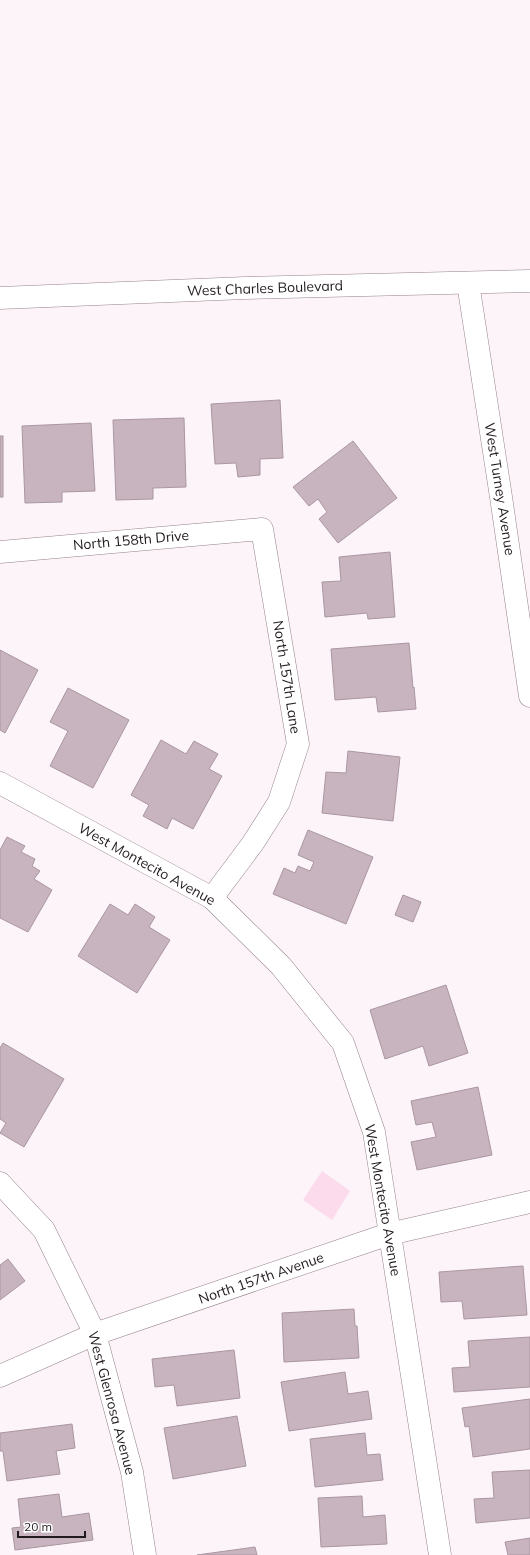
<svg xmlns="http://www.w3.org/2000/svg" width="530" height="1555" font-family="Mulish,sans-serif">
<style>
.green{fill:#fbdbec}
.building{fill:#c8b4be;stroke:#aa96a0}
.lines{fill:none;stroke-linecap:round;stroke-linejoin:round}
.minor-casing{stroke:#95828c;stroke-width:23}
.tertiary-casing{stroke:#95828c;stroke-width:23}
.minor{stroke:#fff;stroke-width:22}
.tertiary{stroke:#fff;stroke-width:22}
.labels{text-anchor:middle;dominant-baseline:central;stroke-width:3;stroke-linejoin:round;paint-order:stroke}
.street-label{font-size:14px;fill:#221b1e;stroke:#fff}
</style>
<rect width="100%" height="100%" fill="#fcf4f8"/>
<path class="green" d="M322,1171l28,20 -18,29 -29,-20z"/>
<g class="building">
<path d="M280,400l3,58 -23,1v16l-22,2 -2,-14 -21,1 -4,-60z"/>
<path d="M184,418l2,69 -33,1v11l-37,1 -3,-80z"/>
<path d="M91,423l4,68 -33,1v10l-37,1 -3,-77z"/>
<rect x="0" y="436" width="3" height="61"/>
<path d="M353,441l44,57 -59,45 -19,-24 8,-7 -9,-13 -9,7 -16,-19z"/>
<path d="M390,552l5,65 -27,2 -1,-6 -42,4 -3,-35 19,-1 -2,-24z"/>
<path d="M409,643l4,45 1,-1 2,22 -38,3 -2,-15 -41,3 -4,-51z"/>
<path d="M0,650l38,20 -33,63 -5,-3z"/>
<path d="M68,688l61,32 -36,68 -43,-22 18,-35 -18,-9z"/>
<path d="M161,740l25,14 8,-13 24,13 -9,15 13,7 -29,53 -21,-11 -5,11 -24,-13 6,-11 -18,-10z"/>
<path d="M348,751l52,6 -7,64 -71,-8 4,-41 20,1z"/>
<path d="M308,830l65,27 -27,67 -73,-30 11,-26 11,5 3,-7 12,5 4,-9 -16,-7z"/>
<path d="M7,837l18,9 -4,6 14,7 -3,7 8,5 -6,8 18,11 -24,42 -28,-14v-68z"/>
<path d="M403,895l18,7 -8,20 -18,-7z"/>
<path d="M110,904l18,11 7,-11 20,13 -6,10 21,13 -33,53 -59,-37z"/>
<path d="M446,985l22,68 -39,13 -6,-20 -38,13 -15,-49z"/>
<path d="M3,1043l61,36 -40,68 -24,-14 6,-10 -6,-4v-71z"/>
<path d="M478,1087l14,68 -75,15 -6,-28 25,-5 -4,-15 -16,3 -5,-24z"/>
<path d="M8,1259l17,22 -25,19v-35z"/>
<path d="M523,1266l4,49 -63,4 -2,-18 -21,1 -2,-30z"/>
<path d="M354,1309l1,17h2l2,32 -75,4 -2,-49z"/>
<path d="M530,1337v50l-76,5 -2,-24 18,-1 -2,-26z"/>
<path d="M234,1350l6,48 -63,8 -3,-21 -19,2 -3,-28z"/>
<path d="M345,1372l3,22 20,-3 4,28 -83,12 -8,-49z"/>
<path d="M530,1399v50l-57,8 -4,-31 -4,1 -3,-19z"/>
<path d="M237,1416l9,50 -73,13 -9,-51z"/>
<path d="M72,1424l3,24 -19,3 4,23 -53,7 -4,-30h-3v-18z"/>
<path d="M365,1433l2,22 13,-1 3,26 -68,7 -5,-48z"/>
<path d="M530,1470v48l-54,5 -2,-24 20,-1 -2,-26z"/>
<path d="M59,1494l3,23 27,-4 4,27 -78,10 -3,-22 9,-1 -3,-28z"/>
<path d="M362,1496l1,21 22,-2 2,29 -66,3 -3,-49z"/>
<path d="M530,1538v17h-22l-3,-13z"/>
<path d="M255,1547l2,8h-60z"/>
</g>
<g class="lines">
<g class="minor-casing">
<g id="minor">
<path d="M0,552l262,-23 36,215 -19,58 -26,41 -41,55"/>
<path d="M0,783l212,115 69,68 62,77 31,89 66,423"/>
<path d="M0,1183l44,47 51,104 37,138 13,83"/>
<path d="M0,1376l95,-42 294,-100 141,-32"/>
</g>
</g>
<g class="tertiary-casing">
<g id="tertiary">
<path d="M468,283l33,214 29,199"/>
<path d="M0,298l245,-10 285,-7"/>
</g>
</g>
<use href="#minor" class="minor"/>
<use href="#tertiary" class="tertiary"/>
</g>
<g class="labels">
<g class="street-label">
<text transform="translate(265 288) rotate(-2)">West Charles Boulevard</text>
<text transform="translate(500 489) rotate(81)">West Turney Avenue</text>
<text transform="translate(131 540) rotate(-5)">North 158th Drive</text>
<text transform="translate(287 677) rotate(81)">North 157th Lane</text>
<text transform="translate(147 864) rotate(29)">West Montecito Avenue</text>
<text transform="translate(383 1200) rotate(80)">West Montecito Avenue</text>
<text transform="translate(261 1278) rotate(-19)">North 157th Avenue</text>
<text transform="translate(112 1403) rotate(75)">West Glenrosa Avenue</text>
</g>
</g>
<path d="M18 1531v6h67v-6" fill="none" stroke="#221b1e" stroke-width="2"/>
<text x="24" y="1531" font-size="12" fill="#221b1e" stroke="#ffffff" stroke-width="3" paint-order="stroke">20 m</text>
</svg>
